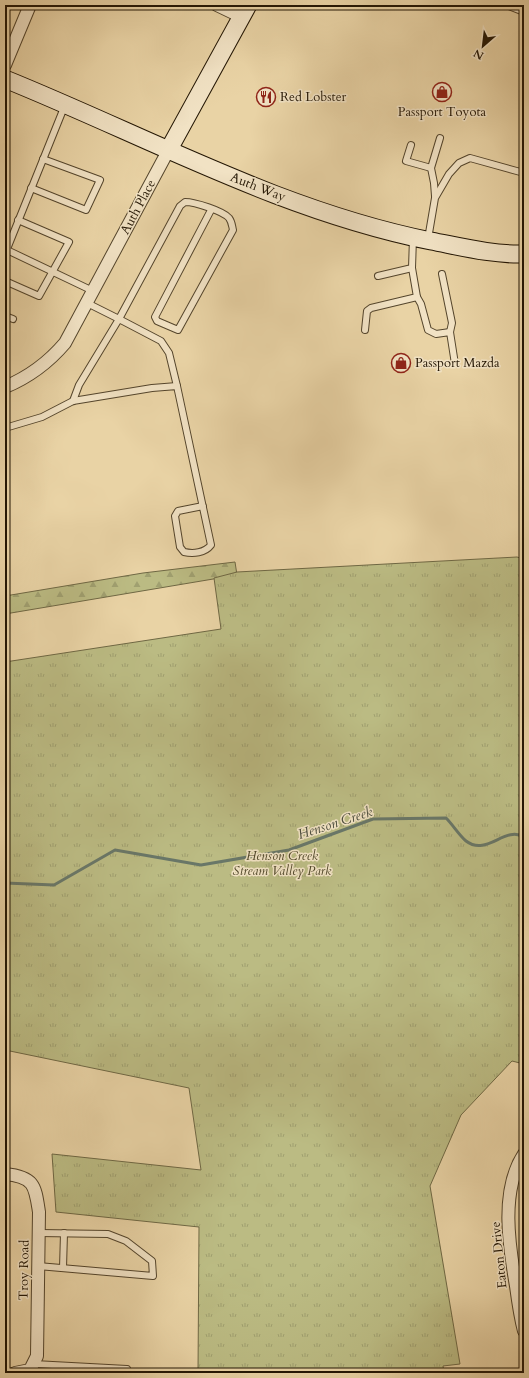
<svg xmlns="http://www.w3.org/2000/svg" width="529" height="1378" font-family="Cardo,serif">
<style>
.forest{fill:url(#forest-firs);stroke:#6f6844}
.park{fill:url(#park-tufts);stroke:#6f6844}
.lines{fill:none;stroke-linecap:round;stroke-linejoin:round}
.stream{stroke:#697768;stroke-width:3}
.lane-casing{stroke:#54452c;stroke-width:8}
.street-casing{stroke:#54452c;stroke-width:14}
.secondary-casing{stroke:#231604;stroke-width:19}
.lane{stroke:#f1e2c4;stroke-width:6}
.street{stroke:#f1e2c4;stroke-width:12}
.secondary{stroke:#f1e2c4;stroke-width:17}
.labels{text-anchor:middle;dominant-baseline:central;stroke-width:3;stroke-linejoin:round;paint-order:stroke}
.poi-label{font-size:13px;fill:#231604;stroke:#f1e2c4;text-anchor:start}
.street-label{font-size:13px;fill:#231604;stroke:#f1e2c4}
.park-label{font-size:13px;font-style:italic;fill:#51482a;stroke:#f1e2c4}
.water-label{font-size:14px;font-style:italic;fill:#4c4e3e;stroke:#f1e2c4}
</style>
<defs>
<pattern id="forest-firs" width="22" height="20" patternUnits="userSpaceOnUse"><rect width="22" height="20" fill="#bbbb83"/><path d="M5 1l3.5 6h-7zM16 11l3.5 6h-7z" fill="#a0a070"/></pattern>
<pattern id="park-tufts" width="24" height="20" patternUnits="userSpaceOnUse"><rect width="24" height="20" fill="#bbbb83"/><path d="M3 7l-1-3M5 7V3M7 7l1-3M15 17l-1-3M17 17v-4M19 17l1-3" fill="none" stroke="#a0a070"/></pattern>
</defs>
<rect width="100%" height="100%" fill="#e9d3a5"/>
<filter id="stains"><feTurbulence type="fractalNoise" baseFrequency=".005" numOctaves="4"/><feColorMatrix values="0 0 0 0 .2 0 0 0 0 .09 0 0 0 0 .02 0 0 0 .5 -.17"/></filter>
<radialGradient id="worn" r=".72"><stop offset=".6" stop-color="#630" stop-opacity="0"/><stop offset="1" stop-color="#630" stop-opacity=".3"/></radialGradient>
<path class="forest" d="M235,562l2,13 -232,39v-18l138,-23z"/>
<path class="park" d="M517,557l7,2v505l-12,-3 -51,54 -31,71 30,178 -17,2 1,7h-246l1,-146 -143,-15 -4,-58 149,16 -12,-82 -184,-38v-388l216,-33 -7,-51 23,-6z"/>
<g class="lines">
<path class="stream" d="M5,883l49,2 61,-35 86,15 88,-15 84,-31 73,-1c7,7 13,17 20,23 21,16 39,-16 58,-4"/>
<g class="lane-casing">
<g id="lane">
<path d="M506,5l18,7"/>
<path d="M411,145l-5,16 25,7"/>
<path d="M31,188l55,22 14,-30 -57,-21"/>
<path d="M435,196l-1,-13 -3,-15 9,-30"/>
<path d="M428,239l7,-41 14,-24 10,-11 11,-5 54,15"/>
<path d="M7,250l86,41"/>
<path d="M5,254l60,-149"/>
<path d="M442,274l10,49 -2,9"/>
<path d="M378,276l34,-8 1,-30"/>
<path d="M5,281l34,15 30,-54 -51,-22"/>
<path d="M417,297l4,7 7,26 8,4 14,-2 5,32"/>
<path d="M87,303l32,16 61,-113 5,-4c10,0 38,9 44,16 3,4 3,8 4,12l-55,100 -21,-9 -2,-4 56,-107"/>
<path d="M5,316l8,3"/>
<path d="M365,330l2,-19 4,-3 46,-11 -5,-29"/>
<path d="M73,401l6,-16 40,-66 42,22 8,12 8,33"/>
<path d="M5,428l37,-11 31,-16 79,-13 25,-2 34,159c-6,8 -18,9 -27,7l-4,-5 -5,-31 3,-5 25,-5"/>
<path d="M38,1266l115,10 -1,-15 -26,-20 -18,-7 -69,-1"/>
<path d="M63,1268l1,-35"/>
<path d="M34,1364l93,5"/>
</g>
</g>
<g class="street-casing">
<g id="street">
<path d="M217,5l25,12"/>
<path d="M5,65l25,-60"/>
<path d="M5,387c24,-10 43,-24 60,-44l103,-192"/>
<path d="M524,1154c-24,36 -15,92 -8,132 2,15 4,30 8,45"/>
<path d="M5,1174c30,3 30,12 34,38l-2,144 -7,14 -15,3"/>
</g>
</g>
<g class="secondary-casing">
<g id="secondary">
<path d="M5,79c141,57 276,132 426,162 31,6 62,14 93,13"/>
<path d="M168,151l80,-146"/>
</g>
</g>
<use href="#lane" class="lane"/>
<use href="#street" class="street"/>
<use href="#secondary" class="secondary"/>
</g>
<defs>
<g id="shop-ring" transform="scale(1)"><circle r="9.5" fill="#f1e2c4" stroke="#8f2418" stroke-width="1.5"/><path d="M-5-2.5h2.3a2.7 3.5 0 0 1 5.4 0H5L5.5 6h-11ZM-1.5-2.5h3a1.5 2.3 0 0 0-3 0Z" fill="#8f2418"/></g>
<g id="restaurant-ring" transform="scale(1)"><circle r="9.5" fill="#f1e2c4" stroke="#8f2418" stroke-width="1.5"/><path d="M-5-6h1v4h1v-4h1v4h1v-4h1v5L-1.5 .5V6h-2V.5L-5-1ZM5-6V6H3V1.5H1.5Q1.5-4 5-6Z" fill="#8f2418"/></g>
</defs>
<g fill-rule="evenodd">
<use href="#shop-ring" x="442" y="92"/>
<use href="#restaurant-ring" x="266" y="97"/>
<use href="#shop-ring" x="401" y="363"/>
</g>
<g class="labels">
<g class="poi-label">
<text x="280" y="97">Red Lobster</text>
<text x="442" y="112" text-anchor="middle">Passport Toyota</text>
<text x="415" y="363">Passport Mazda</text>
</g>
<g class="street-label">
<text transform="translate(258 187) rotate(21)">Auth Way</text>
<text transform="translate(138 207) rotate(-62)">Auth Place</text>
<text transform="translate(499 1255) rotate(-96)">Eaton Drive</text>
<text transform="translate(24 1270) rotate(-89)">Troy Road</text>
</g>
<g class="park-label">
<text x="282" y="856">Henson Creek<tspan x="282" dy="15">Stream Valley Park</tspan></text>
</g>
<g class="water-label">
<text transform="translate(335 823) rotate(-18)">Henson Creek</text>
</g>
</g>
<rect width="529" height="1378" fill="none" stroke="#e9d3a5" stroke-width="20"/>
<rect x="6" y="6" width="517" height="1366" fill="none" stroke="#231604" stroke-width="2"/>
<rect x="10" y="10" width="509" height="1358" fill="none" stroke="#231604"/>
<g transform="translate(483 46) rotate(208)" stroke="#f1e2c4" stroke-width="3" paint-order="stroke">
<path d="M0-3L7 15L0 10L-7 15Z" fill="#231604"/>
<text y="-6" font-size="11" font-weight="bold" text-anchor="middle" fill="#231604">N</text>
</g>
<rect width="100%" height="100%" filter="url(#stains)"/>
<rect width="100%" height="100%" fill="url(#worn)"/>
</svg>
